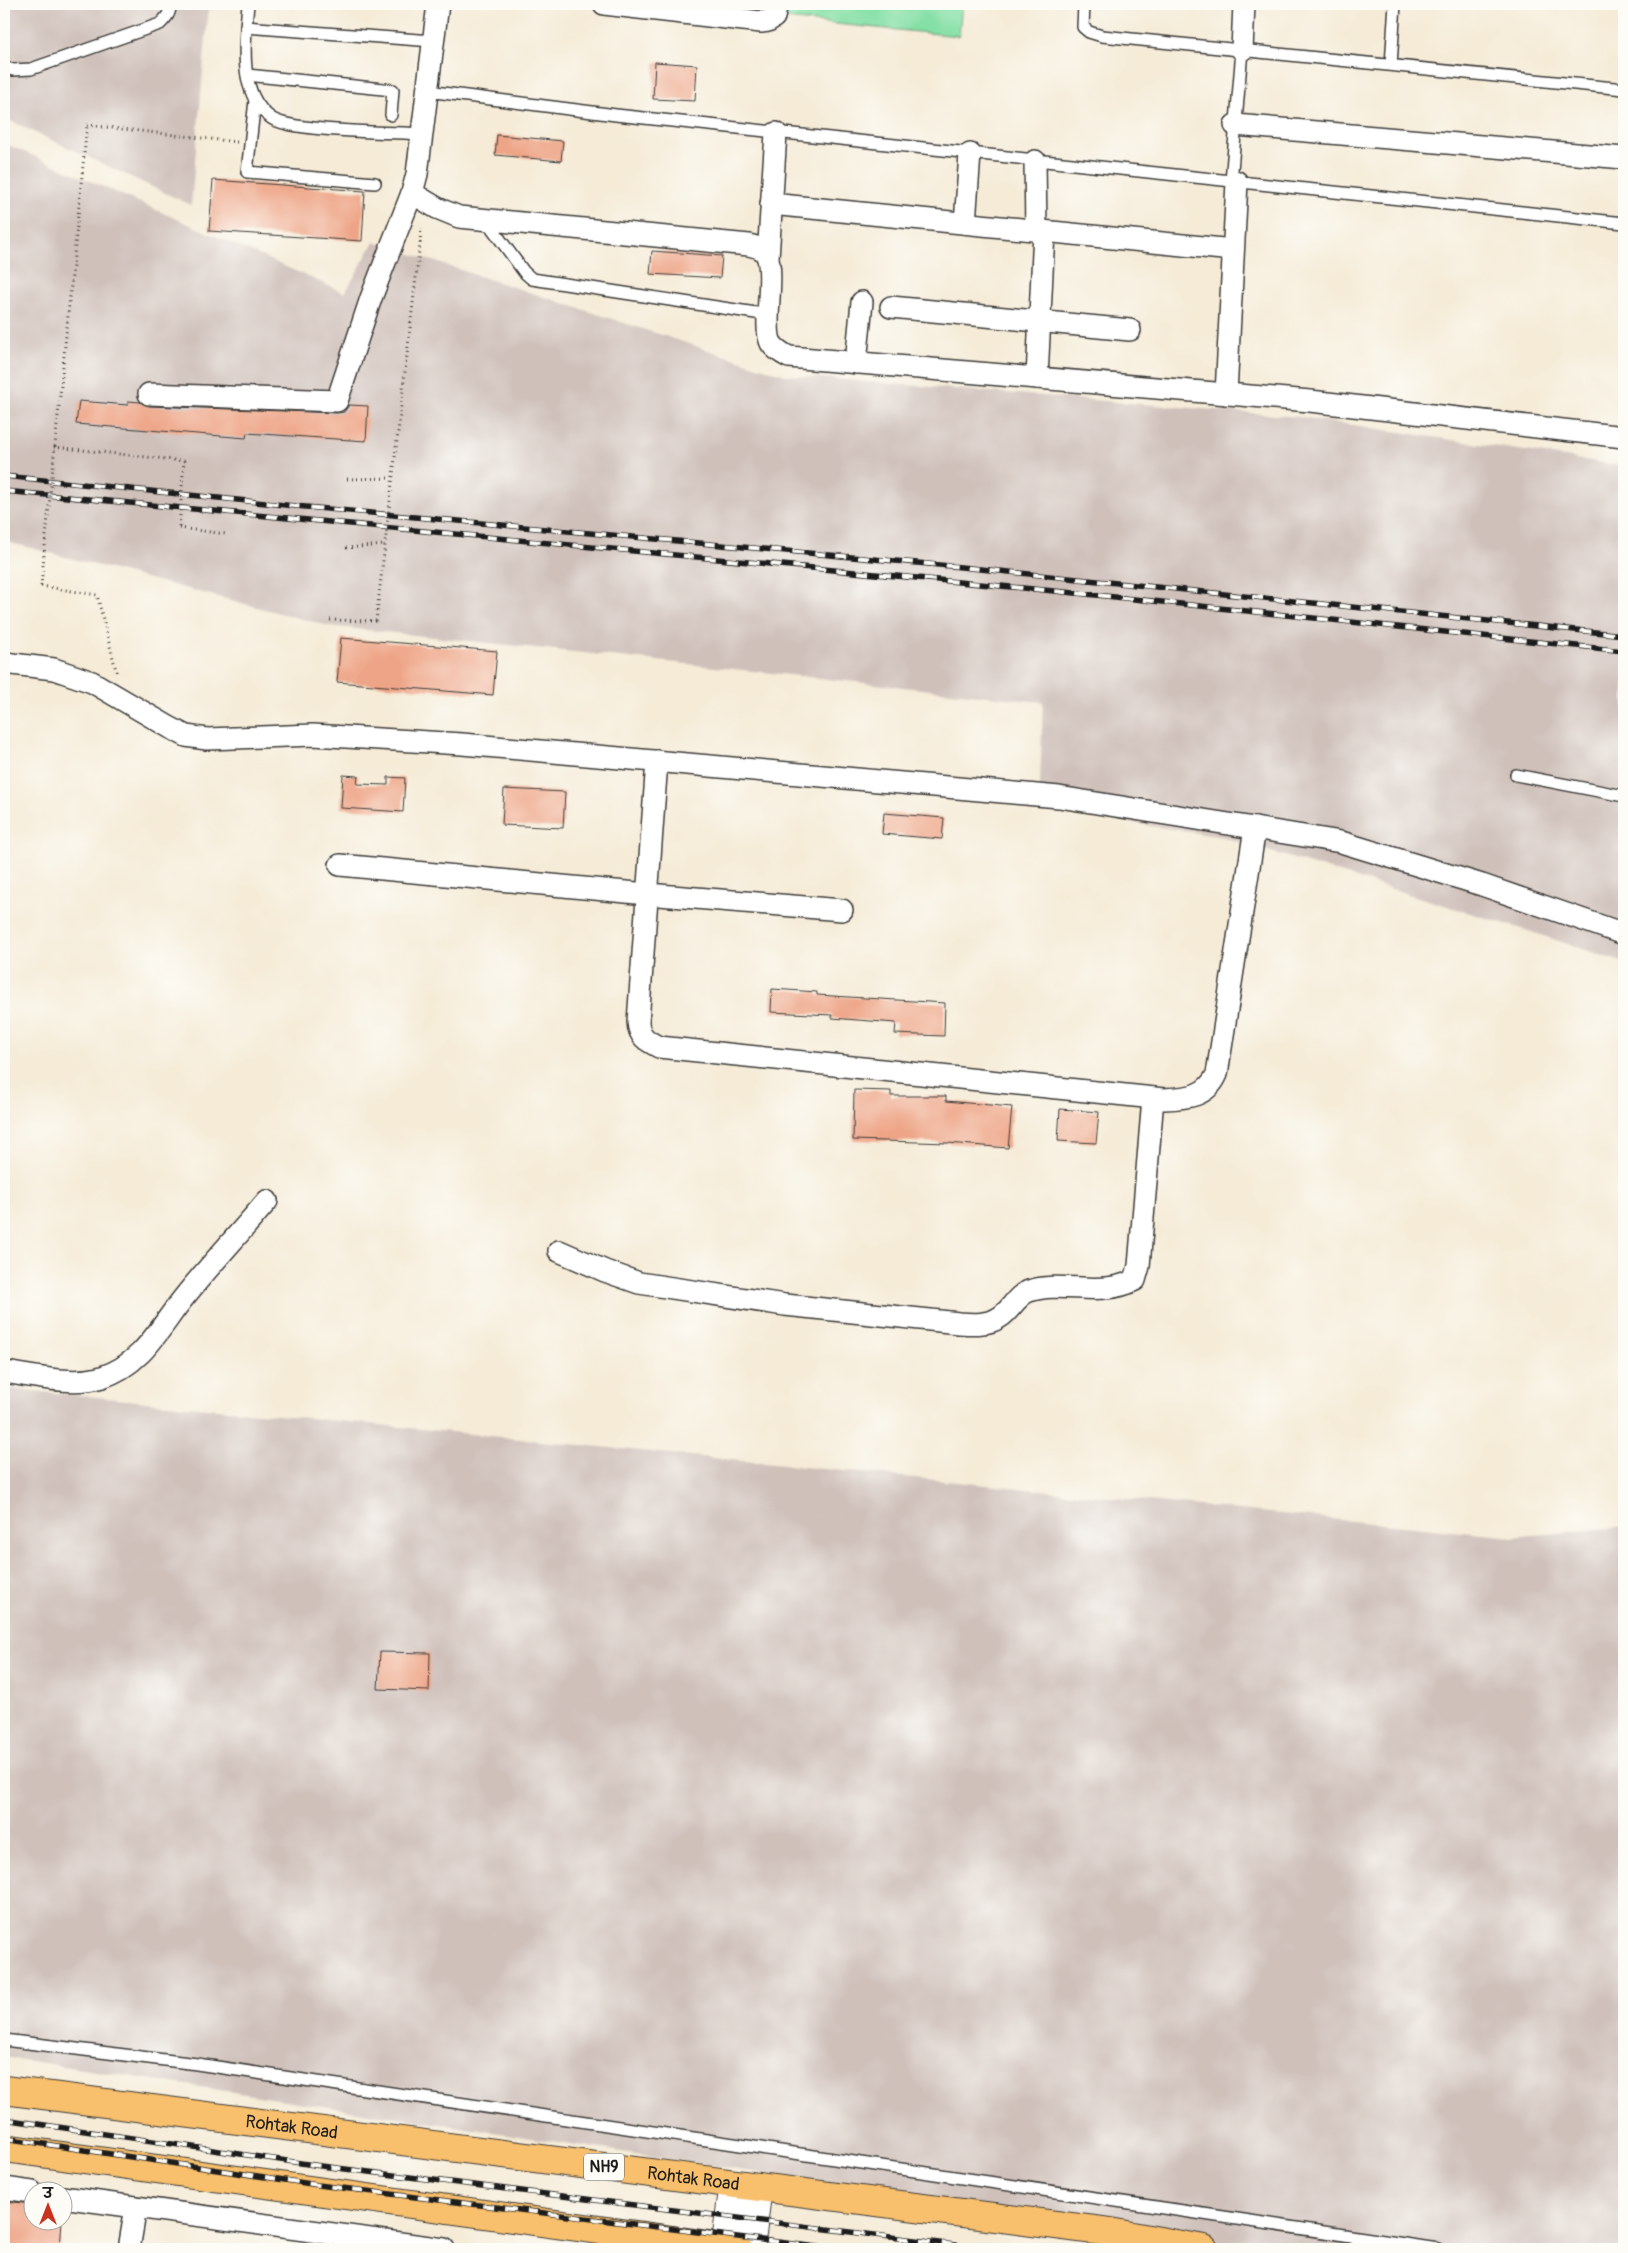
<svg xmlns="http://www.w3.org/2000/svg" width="1628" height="2253" font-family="Pangolin,'Playpen Sans Deva',sans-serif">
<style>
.industrial{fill:#cfc0ba}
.green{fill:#85e0a6;stroke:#507e61}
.building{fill:#eea486}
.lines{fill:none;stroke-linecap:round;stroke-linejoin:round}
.service-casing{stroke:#3d3b38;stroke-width:14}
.minor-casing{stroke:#3d3b38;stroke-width:24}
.tertiary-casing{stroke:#3d3b38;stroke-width:30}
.primary-casing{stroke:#3d3b38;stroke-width:30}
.path{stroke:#3d3b38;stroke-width:3;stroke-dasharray:1 4;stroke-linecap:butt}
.service{stroke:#fff;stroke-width:11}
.minor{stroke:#fff;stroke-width:21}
.tertiary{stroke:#fff;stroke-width:28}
.primary{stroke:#f8bf6c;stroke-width:28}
.rail-casing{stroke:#1c1c1c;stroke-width:5.5}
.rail{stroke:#fdfcf7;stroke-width:4;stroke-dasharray:11;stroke-linecap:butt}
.path-bridge{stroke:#3d3b38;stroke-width:3;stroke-dasharray:1 4;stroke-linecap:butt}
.labels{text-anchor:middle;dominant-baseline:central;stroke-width:4.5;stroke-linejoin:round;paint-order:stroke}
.shield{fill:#fdfcf7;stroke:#605f5e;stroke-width:1}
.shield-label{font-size:16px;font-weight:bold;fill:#1c1c1c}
.street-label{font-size:18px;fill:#1c1c1c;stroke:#fdfcf7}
</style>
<rect width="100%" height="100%" fill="#fdfcf7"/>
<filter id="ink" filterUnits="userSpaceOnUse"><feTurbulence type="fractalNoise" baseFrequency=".02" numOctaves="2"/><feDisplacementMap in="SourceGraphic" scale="10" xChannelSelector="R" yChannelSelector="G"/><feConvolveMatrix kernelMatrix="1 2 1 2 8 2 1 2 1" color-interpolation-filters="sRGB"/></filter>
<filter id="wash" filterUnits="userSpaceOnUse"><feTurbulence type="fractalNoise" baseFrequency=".0096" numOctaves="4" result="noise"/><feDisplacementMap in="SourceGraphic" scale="20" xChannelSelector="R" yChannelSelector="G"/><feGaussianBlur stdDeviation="1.12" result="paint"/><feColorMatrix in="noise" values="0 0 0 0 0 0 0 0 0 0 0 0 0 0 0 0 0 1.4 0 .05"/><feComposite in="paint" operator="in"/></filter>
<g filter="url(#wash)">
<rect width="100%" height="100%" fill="#f5ebd7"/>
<g class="industrial">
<path d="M4,4h205l-18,201 -187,-87z"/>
<path d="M4,143l341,150 29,-51 411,133 515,42 324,49v497l-89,-30 -312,-96 -184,-28 4,-107 -714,-76 -325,-85z"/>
<path d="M4,1388l1509,149 111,-10v722h-370l-1250,-192z"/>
</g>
<path class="green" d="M786,4h176l-3,32 -175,-17z"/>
<g id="blocks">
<g class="building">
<path d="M655,62l42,3 -2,36 -42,-2z"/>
<path d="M497,135l66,6 -2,20 -66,-6z"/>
<path d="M213,180l152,11 -3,50 -153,-10z"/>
<path d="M652,251l70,5 -2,22 -70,-4z"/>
<path d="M79,401l49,4v-4l12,1 9,4 188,7 7,-1 5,-7 19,1 -2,35 -119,-8 -1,5 -170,-14z"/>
<path d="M341,638l156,13 -4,44 -156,-13z"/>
<path d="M343,775l15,1 -1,8 31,1v-8l17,1 -2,34 -62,-4z"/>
<path d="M504,789l61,3 -2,36 -61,-3z"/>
<path d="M884,813l60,5 -2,21 -60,-5z"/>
<path d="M772,989l45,3v3l128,8 -1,33 -49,-2 1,-11 -64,-5v-3l-61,-3z"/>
<path d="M854,1090l37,1v5h55v5l66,6 -4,41 -60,-5 -95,-3z"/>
<path d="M1060,1109l39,3 -3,31 -38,-2z"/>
<path d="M380,1652l50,1 -1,38 -51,-2z"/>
<path d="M4,2201l28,3v16h30l-2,29h-56z"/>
</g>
</g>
</g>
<g filter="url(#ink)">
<use href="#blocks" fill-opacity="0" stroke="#3d3b38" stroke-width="1"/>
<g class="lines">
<g class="service-casing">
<g id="service">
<path d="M248,4c-3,36 -11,90 23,114 19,14 122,14 151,16"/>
<path d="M1084,4l-1,23 6,5 13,4 522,53"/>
<path d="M246,27l187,14"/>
<path d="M1391,65l4,-61"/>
<path d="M4,67l9,3 18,-1 129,-45c6,-6 11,-11 10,-20"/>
<path d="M247,75l146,15 -2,25"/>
<path d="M427,91l189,24 1008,108"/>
<path d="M255,100l-8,72 128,11"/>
<path d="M1231,182l11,-132"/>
<path d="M486,220l38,52 8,7 237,36"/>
<path d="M1516,775l108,21"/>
<path d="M4,2040l193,24 1241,185"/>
</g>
</g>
<g class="minor-casing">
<g id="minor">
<path d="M604,4l157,18 7,-1 6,-4 3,-13"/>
<path d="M1242,50l2,-46"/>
<path d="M1235,125l389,33"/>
<path d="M1035,161l1,69"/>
<path d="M412,193l25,15 22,9 290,28c4,1 9,2 12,4 19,11 0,74 10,94 4,6 12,11 18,14l521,44 314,36"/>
<path d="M771,204l462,46"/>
<path d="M965,223l5,-69"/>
<path d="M768,258l8,-125"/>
<path d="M891,307l239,23"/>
<path d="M856,363l6,-61"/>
<path d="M1037,378l7,-147"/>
<path d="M149,394l188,7 34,-103 41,-105 5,-19 21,-170"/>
<path d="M1226,394l11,-212"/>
<path d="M4,663l50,6 38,13 77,45 17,9 21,3 106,-4 149,9 597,53 282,45 141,43 142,49"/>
<path d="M657,761l-19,261c1,15 9,19 21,25l505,52c23,-1 43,-2 53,-25l38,-246"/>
<path d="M340,865l307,29 195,16"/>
<path d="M559,1251l46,20 34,12 146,22 174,18c14,1 30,2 41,-6 11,-7 17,-22 29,-26 35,-11 71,7 106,-11l4,-14 14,-168"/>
<path d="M4,1372c29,4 70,14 98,5 41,-13 57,-49 83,-81 26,-32 55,-63 82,-95"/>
<path d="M4,2188l28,4"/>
<path d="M62,2197l382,52"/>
<path d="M129,2249l7,-42"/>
</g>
</g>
<g class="tertiary-casing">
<g id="tertiary">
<path d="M725,2249l9,-65"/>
<path d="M750,2249l8,-62"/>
</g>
</g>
<g class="primary-casing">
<g id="primary">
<path id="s1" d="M4,2090l1106,142 94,17"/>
<path d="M4,2148l734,101"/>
</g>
</g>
<g class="path">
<path d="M87,125l150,17"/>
<path d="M420,243l1,-15"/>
<path d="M347,479l45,-1"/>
<path d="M179,528l47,6"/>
<path d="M346,548l39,-3"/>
<path d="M41,586l56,9 20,79"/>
<path d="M330,620l46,1"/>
</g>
<use href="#service" class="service"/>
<use href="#minor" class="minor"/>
<use href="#tertiary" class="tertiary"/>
<use href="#primary" class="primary"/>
<g class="rail-casing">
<g id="rail">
<path d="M4,476l291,30 666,61 663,68"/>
<path d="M4,491l1092,104 528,56"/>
<path d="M4,2119l317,47 666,83"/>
<path d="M4,2138l314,47 516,64"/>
</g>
</g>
<use href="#rail" class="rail"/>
<g class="path-bridge">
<path d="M54,447l130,14 -5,67"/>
<path d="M41,586l46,-461"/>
<path d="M376,621l44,-378"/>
</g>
</g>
</g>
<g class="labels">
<rect class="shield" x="584" y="2153.5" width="40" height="27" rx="4"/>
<g class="shield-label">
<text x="604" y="2167">NH9</text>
</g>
<g class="street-label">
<text stroke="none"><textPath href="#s1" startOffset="290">Rohtak Road</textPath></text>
<text stroke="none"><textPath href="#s1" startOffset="695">Rohtak Road</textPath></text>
</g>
</g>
<rect width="1628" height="2253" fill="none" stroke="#fdfcf7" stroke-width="20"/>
<g transform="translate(48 2206)"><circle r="24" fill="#fdfcf7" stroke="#a3a29f"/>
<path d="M0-4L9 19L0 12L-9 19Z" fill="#c8321e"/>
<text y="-8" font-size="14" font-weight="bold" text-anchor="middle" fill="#1c1c1c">उ</text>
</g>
</svg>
